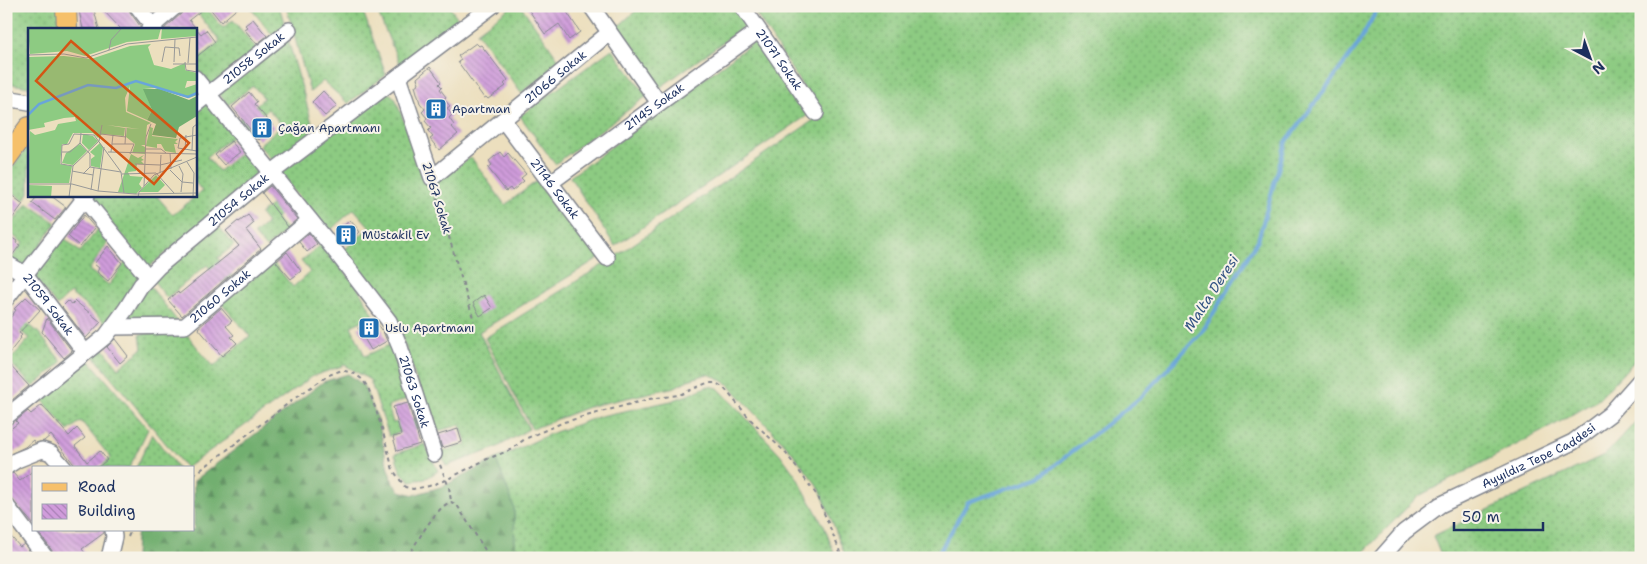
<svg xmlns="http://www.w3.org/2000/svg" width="1647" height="564" font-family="'Shantell Sans',sans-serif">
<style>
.grass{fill:url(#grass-dots);stroke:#547d70}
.forest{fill:url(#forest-firs);stroke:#466f67}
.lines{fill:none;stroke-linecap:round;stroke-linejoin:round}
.stream{stroke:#69a5da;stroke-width:4}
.building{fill:url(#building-back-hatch)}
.minor-casing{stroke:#84878e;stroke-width:18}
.major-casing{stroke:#84878e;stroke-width:22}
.path{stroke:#84878e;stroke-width:2;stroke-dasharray:4 4;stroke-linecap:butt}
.minor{stroke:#fff;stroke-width:15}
.major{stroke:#f6c06b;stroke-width:20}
.labels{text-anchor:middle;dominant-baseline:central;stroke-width:4;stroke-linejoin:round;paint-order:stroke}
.street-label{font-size:12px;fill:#1b2f5e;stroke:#f7f3e8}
.poi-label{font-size:12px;fill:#1b2f5e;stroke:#f7f3e8;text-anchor:start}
.water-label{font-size:14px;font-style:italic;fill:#325283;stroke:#f7f3e8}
.inset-river{fill:none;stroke:#69a5da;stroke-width:2.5}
.inset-road{fill:none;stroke:#989998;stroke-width:1}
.view{fill:#d45514;fill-opacity:0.15;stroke:#d45514;stroke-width:2.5}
.inset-edge{fill:none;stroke:#1b2f5e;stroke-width:2.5}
</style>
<defs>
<pattern id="grass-dots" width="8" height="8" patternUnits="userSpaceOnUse" patternTransform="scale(1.25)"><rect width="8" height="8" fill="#8dcb82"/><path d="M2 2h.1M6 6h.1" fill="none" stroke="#72a56e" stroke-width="1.8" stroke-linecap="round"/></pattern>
<pattern id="forest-firs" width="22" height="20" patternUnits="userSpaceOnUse" patternTransform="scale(1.25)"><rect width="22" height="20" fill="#72af70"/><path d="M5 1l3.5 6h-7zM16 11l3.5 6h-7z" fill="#5d8f5f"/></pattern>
<pattern id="building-back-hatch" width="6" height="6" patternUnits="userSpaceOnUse" patternTransform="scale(1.25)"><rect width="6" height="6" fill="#d09cdb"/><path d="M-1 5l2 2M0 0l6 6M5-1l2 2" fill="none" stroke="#a880b5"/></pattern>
</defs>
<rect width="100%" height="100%" fill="#f7f3e8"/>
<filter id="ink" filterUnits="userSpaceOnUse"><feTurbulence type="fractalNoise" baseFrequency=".02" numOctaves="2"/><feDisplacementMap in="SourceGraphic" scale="10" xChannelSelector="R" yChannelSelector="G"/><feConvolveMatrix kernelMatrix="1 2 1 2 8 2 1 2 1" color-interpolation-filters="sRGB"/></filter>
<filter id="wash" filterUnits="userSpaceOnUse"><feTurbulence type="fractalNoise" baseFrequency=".0096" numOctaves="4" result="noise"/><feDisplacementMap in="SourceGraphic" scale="20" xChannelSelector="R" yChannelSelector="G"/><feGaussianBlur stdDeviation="1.12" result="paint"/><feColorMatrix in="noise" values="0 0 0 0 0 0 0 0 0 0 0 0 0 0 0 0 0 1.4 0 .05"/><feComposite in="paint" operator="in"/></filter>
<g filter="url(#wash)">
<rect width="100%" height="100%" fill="#ecdfbe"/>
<g class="grass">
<path d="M6,6h54v23h-31v58l-23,-4z"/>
<path d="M192,6h13l18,22 10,-8 24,29 -45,37 -17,-19v-5l25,-21z"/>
<path d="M249,6h30l7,23 -12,8z"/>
<path d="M286,6h75l25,69 -38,28 -25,-22 -13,11z"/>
<path d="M375,6h74l10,14 -59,45z"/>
<path d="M512,6h9l41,58 -41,29 -44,-61z"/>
<path d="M641,6h94l10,20 -87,63 -44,-62 7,-3z"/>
<path d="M751,6h890v348l-43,46 -42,24 -139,73 -59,61h-512l-26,-69 -29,-38 -49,-52 -14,-15 -12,-7 -9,-3 -19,6 -13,7 -84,19 -59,23 -47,-91 124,-77 212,-146z"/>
<path d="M287,36l27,94 -40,33 -15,-18 23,-20 -14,-16 -23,19 -7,-8 26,-22 -11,-12 -25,19 -10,-13z"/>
<path d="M758,39l53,74 -196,133 -45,-69z"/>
<path d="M612,49l35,47 -92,68 -35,-48z"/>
<path d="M389,93l6,5 34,88 42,-29 34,48 36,-27 61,78 -123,76 50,97 -33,19 -50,18 -5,-14 26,-8 -7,-19 -26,7 -32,-95 -13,-29 -46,-57 27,-24 -16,-18 -27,24 -47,-60 98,-74z"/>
<path d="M207,101l28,33 -28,23 12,14 28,-23 19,23 -117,96 -5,-1 -56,-66 6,-5h30l3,3 4,-3h25l17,20 29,-24 -7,-9v-71z"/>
<path d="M29,146v47l-5,7 -18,-13v-11z"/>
<path d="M282,196l8,10 -14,12 11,12 -21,18 -12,-14 13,-11 -7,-9z"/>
<path d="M27,203l29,20 -32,46 -13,-9 12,-17 -16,-12z"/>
<path d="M219,227l15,18 -16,13 14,18 -10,7 -15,-18 -40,33 -14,-18z"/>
<path d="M98,229l10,13 -19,28 20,15 17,-23 13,13 -2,9 -31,39 -36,-30 -13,13 -25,-31 29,-40 19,17z"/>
<path d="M322,244l34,41 18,30 -23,11 14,30 26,-12 18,47v7l-21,8 5,17 24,-5 3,9 -31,9 -19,-56 -25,-15 -32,11 -127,92 -93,-113 9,-8 17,21 23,-19 -2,-15 45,-2 28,35 37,-31 -29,-33 50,-43 22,27 17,-15 -9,-11z"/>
<path d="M150,286l28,36 -53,1 13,-22z"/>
<path d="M9,309l29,23 24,30 -29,25 -24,-26 21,-23 -24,-16v-9z"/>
<path d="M88,359l60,70 -19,39h-29l11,-10 -30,-37 -13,10 -28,-34z"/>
<path d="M708,386l10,2 62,66 16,22 28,50 12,32h-318l-15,-77 -7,-22 54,-25 51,-18 70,-15 17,-6z"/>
<path d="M1641,416v142h-206l5,-5 -7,-17 173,-82z"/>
<path d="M152,434l26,34h-42z"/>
<path d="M425,444l13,27 -13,8 -15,2 -9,-9 -6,-18z"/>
</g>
<path class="forest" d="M348,374l15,11 15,34 10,50 5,14 7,8 14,4 30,-9 52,-27 18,48 1,39 3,12h-383l1,-21 2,-7h56v-49l129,-99z"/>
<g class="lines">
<path class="stream" d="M936,558l32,-56 72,-25 101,-80 61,-65 56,-92 28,-98 71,-96 22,-40"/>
</g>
<g id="blocks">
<g class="building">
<path d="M78,6h15l6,23h-16z"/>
<path d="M99,6h29l2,6 10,14v3h-19z"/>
<path d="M186,6h21l-18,14 12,14 5,-4 9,12 -20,16v-29h-31l18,-16z"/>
<path d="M208,6h32l-19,16z"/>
<path d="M526,6h37l17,26 -11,8 -10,-16 -14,10z"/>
<path d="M253,19l14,17 -10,8 -13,-15 3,-2 -2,-2z"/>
<path d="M476,43l3,3 2,-1 27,35 -4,4 2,2 -18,13 -2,-2 -2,1 -26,-36 3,-2 -3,-4z"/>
<path d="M430,67l11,15 -2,2 3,3 -2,2 6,8 -2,2 6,7 -3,2 5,7 -3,3 5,7 -2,2 6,7 -19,16 -9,-11 3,-2 -5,-6 3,-3 -6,-7 2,-3 -5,-6 3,-3 -5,-6 -5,-17 4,-3 -2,-5z"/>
<path d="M323,91l14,15 -12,10 -13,-14z"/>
<path d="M249,92l8,10 -3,2 20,23 -15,13 -27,-33z"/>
<path d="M231,141l9,11 -16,13 -9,-10z"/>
<path d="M500,152l4,5 4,-4 18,21 -5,4 3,3 -12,10 -2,-3 -4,3 -18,-23 4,-3 -3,-4z"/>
<path d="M270,186l27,33 -9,8 -26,-34z"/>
<path d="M6,191l17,13 -17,23z"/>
<path d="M38,195h12l16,12 -11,13 -23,-17z"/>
<path d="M84,215l11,13 -15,19 -12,-11z"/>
<path d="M248,215l6,8 -8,7 15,19 -79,67 -14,-16 10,-8 1,2 60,-48 -13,-15 12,-10 1,1z"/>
<path d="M350,220l10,12 -17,14 -8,-10 5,-4 -1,-2z"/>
<path d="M309,233l8,11 -10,8 -8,-10z"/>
<path d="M6,234l11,7 -1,2 4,2 -8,11 -6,-2z"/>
<path d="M108,246l14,17 -14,18 -11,-9 2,-4 -5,-4z"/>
<path d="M287,252l14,19 -10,8 -15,-17z"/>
<path d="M484,295l8,13 -12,8 -7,-13z"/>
<path d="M26,297l14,13 -21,23 3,2 -2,2 1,1 -15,19v-33l10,-14 -2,-1z"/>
<path d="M68,301l4,3 3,-3 26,21 -15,16 -24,-31z"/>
<path d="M221,308l11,13 -6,5 8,9 -3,2 6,6 -15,13 -24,-28z"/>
<path d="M47,318l25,33 -8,7 -22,-26z"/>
<path d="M374,318l7,12 1,-1 5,12 -16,9 -13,-22z"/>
<path d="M115,339l13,17 -8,7 -13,-16z"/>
<path d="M6,361l23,25 -23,19z"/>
<path d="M408,403l12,41 -23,7 -4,-14 8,-2 -8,-28z"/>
<path d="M42,405l27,31 8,-8 8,10 -10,8 12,16 13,-11 7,9 -10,8h-20l-26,-33 -7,6 -9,2 -2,-3 -8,7 -19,9v-19l4,-3 -2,-3 10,-8 -2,-2 12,-10 3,3z"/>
<path d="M458,429l4,13 -20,6 -4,-13z"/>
<path d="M34,470v55l-28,-32v-17l7,-3 7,8z"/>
<path d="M37,530h67v3l-22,16 7,9h-34l-2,-6z"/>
<path d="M6,531l14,16 4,-3 10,14h-28z"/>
</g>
</g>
</g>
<g filter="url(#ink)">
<use href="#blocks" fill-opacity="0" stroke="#84878e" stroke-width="1"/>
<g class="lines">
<g class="minor-casing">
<g id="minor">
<path d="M137,6l18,23"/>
<path d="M591,6l68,97"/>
<path id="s1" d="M742,6l74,107"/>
<path d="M149,29l27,-23"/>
<path id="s2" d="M398,77l34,101 177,-145"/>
<path id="s3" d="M195,78l137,169 57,74 11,26 34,107"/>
<path d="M6,98l23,4"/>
<path id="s4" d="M195,105l94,-75"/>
<path id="s5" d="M503,120l104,138"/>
<path id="s6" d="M550,183l208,-152"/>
<path d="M81,195l67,82"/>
<path id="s7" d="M6,263l19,11 60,78"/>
<path d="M6,299l81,-104"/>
<path id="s8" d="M113,327l72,-1 125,-106"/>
<path id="s9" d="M6,417l100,-81 20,-27 15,-24 17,-18 113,-94 221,-167"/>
<path d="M6,467l11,-7 25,-10 9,3 13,15"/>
<path d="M6,505l40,53"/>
<path d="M109,558l5,-21 -1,-7"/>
<path id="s10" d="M1381,558l23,-26 36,-27 133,-63 37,-28 31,-35"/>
</g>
</g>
<g class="major-casing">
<g id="major">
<path d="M66,6l1,23"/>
<path d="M6,159l23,-32"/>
</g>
</g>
<g class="path">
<path d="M435,190l39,131"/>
<path d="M440,465l9,22 2,14"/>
<path d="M194,475l104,-79 31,-21 13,-5 13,4 8,6 6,10 12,35 12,45 12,17 8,2 16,-3 17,-6 39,-20 25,-10 15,-11 39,-17 85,-23 30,-4 28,-12h9l8,5 26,31 35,33 31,42 23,55 2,9"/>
<path d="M128,537l3,-7"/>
<path d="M407,558c9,-14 29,-52 44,-56l6,3 33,53"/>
</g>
<use href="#minor" class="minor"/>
<use href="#major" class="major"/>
</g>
</g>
<defs>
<g id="building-square" transform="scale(1.125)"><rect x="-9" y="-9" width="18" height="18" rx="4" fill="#1f6fb2" stroke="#f7f3e8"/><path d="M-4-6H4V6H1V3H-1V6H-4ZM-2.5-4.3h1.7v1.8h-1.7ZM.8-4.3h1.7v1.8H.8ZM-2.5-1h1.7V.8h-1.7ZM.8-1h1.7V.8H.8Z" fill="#fff"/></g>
</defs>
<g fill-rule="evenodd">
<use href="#building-square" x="436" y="109"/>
<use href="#building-square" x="262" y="128"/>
<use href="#building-square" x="346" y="235"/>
<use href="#building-square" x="369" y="328"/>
</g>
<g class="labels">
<g class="street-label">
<text stroke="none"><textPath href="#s4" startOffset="75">21058 Sokak</textPath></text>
<text stroke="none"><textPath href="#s1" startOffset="65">21071 Sokak</textPath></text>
<text stroke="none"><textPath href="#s2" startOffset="266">21066 Sokak</textPath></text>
<text stroke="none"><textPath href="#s6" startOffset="129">21145 Sokak</textPath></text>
<text stroke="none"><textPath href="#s5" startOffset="86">21146 Sokak</textPath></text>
<text transform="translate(437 198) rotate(73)">21067 Sokak</text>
<text stroke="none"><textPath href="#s9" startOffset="320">21054 Sokak</textPath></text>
<text stroke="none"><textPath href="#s8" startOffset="118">21060 Sokak</textPath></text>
<text stroke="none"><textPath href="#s7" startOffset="60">21059 Sokak</textPath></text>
<text stroke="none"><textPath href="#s3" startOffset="386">21063 Sokak</textPath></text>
<text stroke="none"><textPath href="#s10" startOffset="190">Ayyıldız Tepe Caddesi</textPath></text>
</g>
<g class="poi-label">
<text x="452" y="109">Apartman</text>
<text x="278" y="128">Çağan Apartmanı</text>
<text x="362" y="235">Müstakil Ev</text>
<text x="385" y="328">Uslu Apartmanı</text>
</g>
<g class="water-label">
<text transform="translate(1211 293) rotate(-57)">Malta Deresi</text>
</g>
</g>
<g transform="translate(28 28)">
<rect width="169" height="169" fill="#ecdfbe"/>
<path d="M0,0h133l-3,11 -31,3 -42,14 -18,-5 -37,3zM134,0h35v8l-36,3zM123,16l-3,3 6,18 17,4 14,-6v7l12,3v8h-10l-2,7 12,-4v11l-8,3 -34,-10 -11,1 8,21 -5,10 -20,-9 3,-25 -5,12 1,14 25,11 -4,2 -2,20h-4l4,2v7l-13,-1 3,-9 -9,-7 1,-9 13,1 -33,-4 18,3 -1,8 -22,-2 -4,4 -5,-5h-20l-6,11h-5l-2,20 12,2 -3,17h-41l2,-52 5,4 20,-5 3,-6 18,-3 -1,-4 -11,1 -20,5 1,4 -17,3v-73l36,-1 27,3 39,-13zM122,99l3,1 -1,8 26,3 -3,3 3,2h-4l2,9 -11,-2 -4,-7h-4v4l-11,-2zM55,106l10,2 5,5 -9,9 -7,-7zM72,115l3,4 -3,21 -9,-2v-7l4,-3 -5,-4zM52,116l7,7 -14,14 -11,-2 4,-10zM103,126l7,4 6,-3 -3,3 3,2 -3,1 3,3h-7l-1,7 -8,1 2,4 13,1 -4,7 3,4 -6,6 -18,-2zM128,147l9,10 -7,7h-19zM0,157l24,1 -1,11h-23z" fill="#8dcb82"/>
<path d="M115,61h17l29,11 8,-4v20l-18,11 -3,11 -24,-3 4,-11 -9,-4 5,-10z" fill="#72af70"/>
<path class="inset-river" d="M0,87l11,-11 49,-19 28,3 20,-7 52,16 9,-4"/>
<path class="inset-road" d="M81,22l2,-10 11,-12M0,27l36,-1 22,4 41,-14 70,-7M134,34l3,-15 14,1 1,8M146,34l1,-23M157,34l1,8 11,2M160,35l2,-25M145,36h24M73,106l25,3M169,107l-17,3 -2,10 19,3M52,115l10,11v13l-7,7M84,116h22l-4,10M97,116l1,-16M117,121h16l5,4M157,122l1,-15M164,122l1,-23 4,-3M34,124h8l10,-9 1,-10M80,124l89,2M83,124l2,-17M142,125l1,16M159,134l7,11 -1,24M107,136l25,1 22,-5M45,138l-12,-2 1,-19 7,-1 5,-10 20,1 27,37 3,21M151,138l4,8 -2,18M62,139l31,5M142,142l12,12 11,1M44,143l21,4M132,145l1,-18M94,146l34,-1 18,20M0,156h44l26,7 37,3 62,-1M116,158l2,-49 5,-13M63,162l3,-22M70,163l6,-44M41,169l4,-31 26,-25 3,-16M110,169l1,-5 15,-17 43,-18"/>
<path class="view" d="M43,13l118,102 -35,41 -118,-103z"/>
<rect width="169" height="169" class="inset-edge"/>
</g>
<rect width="1647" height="564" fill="none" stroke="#f7f3e8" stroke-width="25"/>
<rect x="32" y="466" width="162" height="65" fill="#f7f3e8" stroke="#9fa5b1"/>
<rect x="42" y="483" width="25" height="8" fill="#f6c06b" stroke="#9fa5b1"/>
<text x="78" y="492" font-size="15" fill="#1b2f5e">Road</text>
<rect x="42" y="504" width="25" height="15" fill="url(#building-back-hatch)" stroke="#9fa5b1"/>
<text x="78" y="516" font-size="15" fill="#1b2f5e">Building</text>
<g transform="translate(1590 58) rotate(139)" stroke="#f7f3e8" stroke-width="4" paint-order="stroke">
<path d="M0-4L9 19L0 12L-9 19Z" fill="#1b2f5e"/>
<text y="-8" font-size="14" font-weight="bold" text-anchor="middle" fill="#1b2f5e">N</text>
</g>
<path d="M1454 522v8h89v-8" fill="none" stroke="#1b2f5e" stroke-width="2.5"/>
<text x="1462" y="522" font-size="15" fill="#1b2f5e" stroke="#f7f3e8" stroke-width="4" paint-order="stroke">50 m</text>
</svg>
